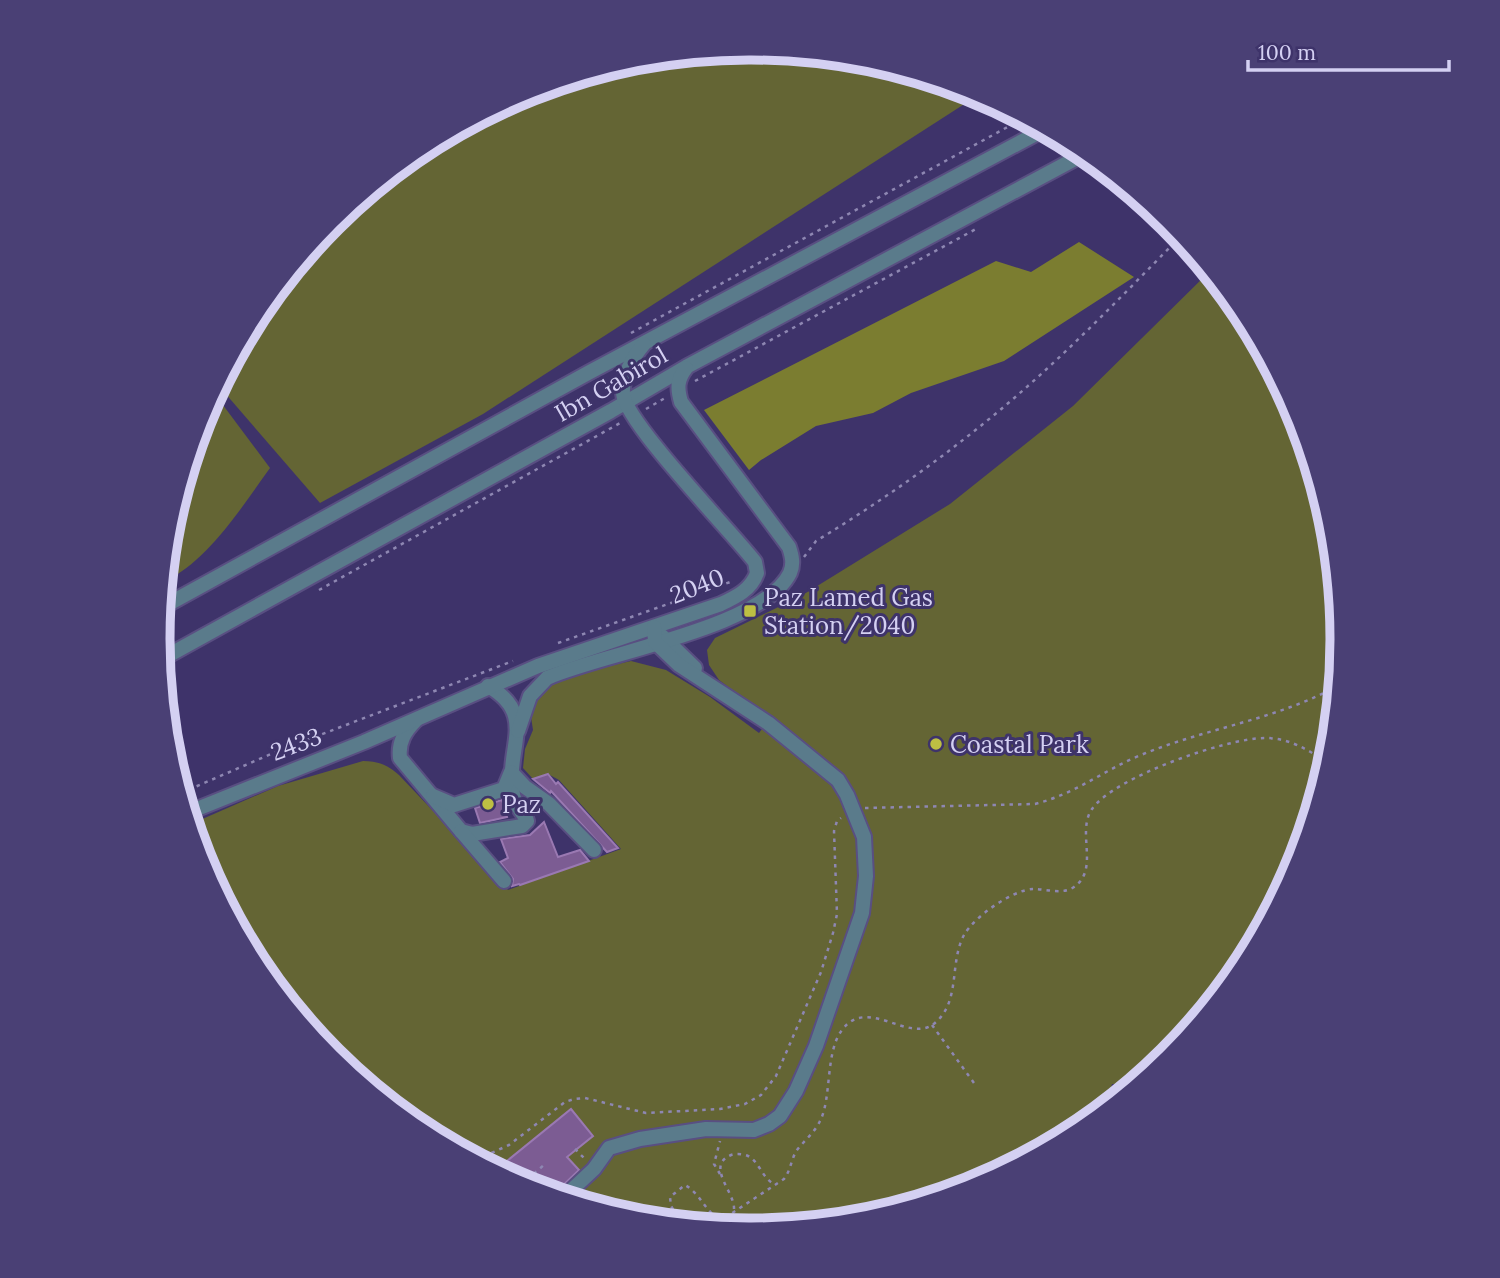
<svg xmlns="http://www.w3.org/2000/svg" width="1500" height="1278" font-family="Lora,serif">
<style>
.green{fill:#646534}
.forest{fill:#7b7d30}
.building{fill:#7c5c93;stroke:#9a79b2;stroke-width:2}
.lines{fill:none;stroke-linecap:round;stroke-linejoin:round}
.minor-casing{stroke:#594f82;stroke-width:18}
.path{stroke:#8e87b2;stroke-width:2.5;stroke-dasharray:3.5 5;stroke-linecap:butt}
.minor{stroke:#5a7b8b;stroke-width:14}
.poi-dot{fill:#bdbf43;stroke:#3e336a;stroke-width:2.5}
.labels{text-anchor:middle;dominant-baseline:central;stroke-width:6;stroke-linejoin:round;paint-order:stroke}
.street-label{font-size:24px;fill:#d4d0f2;stroke:#3e336a}
.poi-label{font-size:24px;fill:#d4d0f2;stroke:#3e336a;text-anchor:start}
.rim{fill:none;stroke:#d4d0f2;stroke-width:9}
</style>
<rect width="100%" height="100%" fill="#3e336a"/>
<g class="green">
<path d="M750,47l116,12 114,35 -497,320 -163,89 -102,-118 40,-75 74,-90 90,-73 102,-55 111,-33z"/>
<path d="M1210,271l32,40 55,102 33,111 12,115 -12,116 -33,111 -55,102 -74,90 -32,26h-24l-6,25 -28,22 -64,35 -28,2 -11,18 -110,33 -115,12 -116,-12 -111,-33 -102,-55 -90,-74 -73,-90 -55,-102 -12,-41 87,-38 85,-25c15,0 25,4 36,14l109,115 113,-41 -62,-69 -11,-6 -15,5 -10,-11 2,-19 8,-19 -2,-13 2,-10 10,-17 8,-6 41,-14 39,-9 35,9 44,27 49,36 11,-15 -51,-38 -10,-15 -2,-15 8,-12 86,-42 149,-92 123,-98z"/>
<path d="M214,393l56,75c-29,40 -61,92 -106,114l6,-59 33,-111z"/>
</g>
<path class="forest" d="M1079,242l55,35 -130,84 -93,32 -38,20 -57,13 -55,34 -12,10 -45,-60 292,-149 35,11z"/>
<g class="building">
<path d="M548,774l8,10 2,-2 60,66 -11,4 -56,-61 -1,2 -17,-14z"/>
<path d="M502,800l5,17 -27,6 -5,-15z"/>
<path d="M544,822l14,35 22,-7 9,11 -69,24 -1,-1 -7,2 1,-7 -13,-17 8,-4 -7,-19 29,-4z"/>
<path d="M571,1109l22,27 -26,21 12,13 -26,25 -37,-13 -14,-17z"/>
</g>
<g class="lines">
<g class="minor-casing">
<g id="minor">
<path d="M161,608l427,-235 457,-244"/>
<path d="M662,636l33,32"/>
<path d="M160,660l451,-249 75,-44 400,-214"/>
<path d="M416,720c-11,11 -18,22 -16,38l61,73 11,3 50,-8 5,-5 -1,-3c-6,-8 -13,-17 -14,-29 -5,-42 25,-75 -24,-103"/>
<path d="M518,731l12,-35 17,-18c56,-25 216,-50 243,-105 4,-9 2,-17 -1,-26l-108,-145c-4,-14 -4,-22 5,-34"/>
<path d="M433,796l21,9 50,-16 7,-17 14,15 24,17 45,46"/>
<path d="M187,813l177,-71 174,-76 183,-62c15,-7 30,-14 36,-31l-2,-11c-23,-30 -131,-141 -132,-169 -1,-17 10,-36 21,-49"/>
<path d="M461,831l43,50"/>
<path d="M563,1198l31,-29 15,-21 31,-9 66,-10 48,1 15,-6 11,-8 16,-25 20,-45 46,-133 4,-37 -2,-39 -17,-42 -9,-15 -70,-57 -89,-58 -24,-23 -1,-15"/>
</g>
</g>
<g class="path">
<path d="M1054,138l7,13"/>
<path d="M631,333l393,-215"/>
<path d="M695,381l281,-152"/>
<path d="M646,409l19,-11"/>
<path d="M804,557l12,-16c58,-35 114,-74 167,-117 71,-57 134,-123 198,-188"/>
<path d="M319,590l303,-168"/>
<path d="M558,643l175,-62"/>
<path d="M181,793l97,-42 235,-90"/>
<path d="M865,808l170,-4c42,-11 69,-34 106,-49 65,-27 135,-35 196,-69"/>
<path d="M932,1025l42,58"/>
<path d="M575,1149l10,10"/>
<path d="M476,1160l33,-15 56,-43 9,-3 11,-1 61,15 74,-4 25,-5 16,-9 15,-19 45,-104 12,-39 4,-19 -3,-83 3,-10 4,-3"/>
<path d="M720,1174l-6,-10 6,-23"/>
<path d="M521,1185l24,-21"/>
<path d="M734,1209c1,-17 -29,-43 -3,-54 5,-2 12,-1 17,1 11,5 14,22 26,28"/>
<path d="M682,1224l-11,-18 -1,-9 15,-12c16,9 20,27 36,35"/>
<path d="M711,1227l73,-48c7,-9 7,-20 13,-29 7,-9 18,-18 23,-29 12,-23 5,-69 22,-91 26,-35 67,15 93,-7 26,-22 14,-60 29,-88 10,-18 48,-45 69,-46 13,0 30,6 41,-2 26,-18 2,-55 18,-78 22,-32 135,-71 173,-71 25,0 43,12 63,25"/>
</g>
<use href="#minor" class="minor"/>
</g>
<g class="poi-dot">
<rect x="743" y="604" width="14" height="14" rx="3.5"/>
<circle cx="936" cy="744" r="7"/>
<circle cx="488" cy="804" r="7"/>
</g>
<g class="labels">
<g class="street-label">
<text transform="translate(611 384) rotate(-30)">Ibn Gabirol</text>
<text transform="translate(697 586) rotate(-22)">2040</text>
<text transform="translate(296 744) rotate(-21)">2433</text>
</g>
<g class="poi-label">
<text x="764" y="597">Paz Lamed Gas<tspan x="764" dy="28">Station/2040</tspan></text>
<text x="950" y="744">Coastal Park</text>
<text x="502" y="804">Paz</text>
</g>
</g>
<path d="M0 0H1500V1278H0ZM749 60H751A579 579 0 0 1 1330 639V639A579 579 0 0 1 751 1218H749A579 579 0 0 1 170 639V639A579 579 0 0 1 749 60Z" fill="#4a4075" fill-rule="evenodd"/>
<path class="rim" d="M749 60H751A579 579 0 0 1 1330 639V639A579 579 0 0 1 751 1218H749A579 579 0 0 1 170 639V639A579 579 0 0 1 749 60Z"/>
<path d="M1248 60v10h201v-10" fill="none" stroke="#d4d0f2" stroke-width="3.5"/>
<text x="1258" y="60" font-size="21" fill="#d4d0f2" stroke="#3e336a" stroke-width="5" paint-order="stroke">100 m</text>
</svg>
